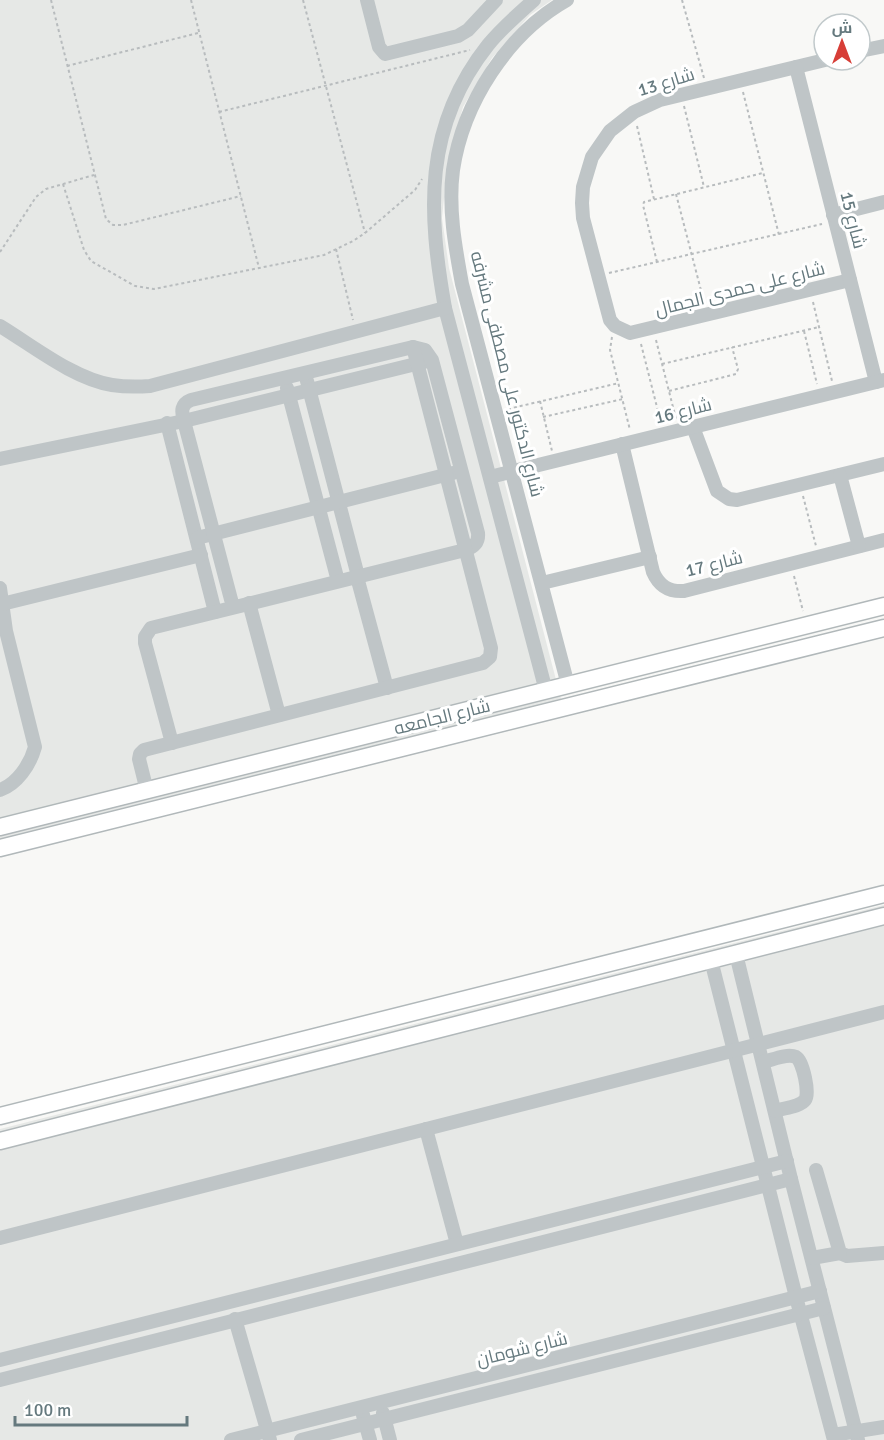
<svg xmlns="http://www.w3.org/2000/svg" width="884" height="1440" font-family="Signika,Cairo,sans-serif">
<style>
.built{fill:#e6e8e6}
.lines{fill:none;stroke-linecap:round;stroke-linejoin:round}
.major-casing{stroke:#b1b8ba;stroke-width:19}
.path{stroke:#b8bcbe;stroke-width:2;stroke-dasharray:3 3;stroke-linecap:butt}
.minor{stroke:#bfc5c7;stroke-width:14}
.major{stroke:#fff;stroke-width:16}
.labels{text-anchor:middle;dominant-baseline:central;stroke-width:6;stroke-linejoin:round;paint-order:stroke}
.street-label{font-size:18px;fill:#65797e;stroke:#fff}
</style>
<rect width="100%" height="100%" fill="#f8f8f6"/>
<g class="built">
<path d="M0,0h552l-22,15 -38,43 -29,49 -15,53 -6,58 7,50 112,431 -561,143z"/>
<path d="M884,905v535h-884v-311z"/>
</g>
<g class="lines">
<g class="major-casing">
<g id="major">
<path d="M0,827l884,-221"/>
<path d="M0,848l884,-220"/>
<path d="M0,1116l884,-222"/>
<path d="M0,1141l884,-225"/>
</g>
</g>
<g class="path">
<path d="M51,0l55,219 7,6h10l118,-29"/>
<path d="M191,0l68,268"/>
<path d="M303,0l62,233"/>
<path d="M682,0l22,78"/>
<path d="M67,66l131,-33"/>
<path d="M743,92l36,143"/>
<path d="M684,106l20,81"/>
<path d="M219,112l251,-62"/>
<path d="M637,126l17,73"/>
<path d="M63,184l21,66 7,11 44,25 19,3 170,-34 29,-14 12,-8 50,-43 7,-11"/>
<path d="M676,194l28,108"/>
<path d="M336,249l17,71"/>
<path d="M0,252l36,-55 10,-8 48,-14"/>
<path d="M657,262l-14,-57 1,-3 119,-29"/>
<path d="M609,273l213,-49"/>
<path d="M813,302l19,79"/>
<path d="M804,331l13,53"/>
<path d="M612,337l-2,13 20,80"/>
<path d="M656,340l20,79"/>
<path d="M641,344l20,79"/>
<path d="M662,364l157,-37"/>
<path d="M669,391l67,-17 2,-5 -6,-22"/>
<path d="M540,401l12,50"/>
<path d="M508,409l111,-26"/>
<path d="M543,417l80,-18"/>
<path d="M803,496l13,50"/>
<path d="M794,576l9,35"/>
</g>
<g class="minor">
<path d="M367,0l12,47 6,7 73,-18 10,-6 28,-30"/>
<path d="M534,0c-16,14 -32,28 -46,45 -65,82 -60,167 -43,263l101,383"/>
<path d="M567,0c-60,34 -104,103 -114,170 -5,38 2,76 9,114l106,401"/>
<path d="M860,51l24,-5"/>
<path d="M825,60l-165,40 -26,12 -24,19 -18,26 -9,30 -1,16 1,15 27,102 5,6 15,7 220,-53"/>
<path d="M796,67l80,315"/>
<path d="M833,215l51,-13"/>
<path d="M0,326c33,20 74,53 112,59 13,2 25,2 38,1l295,-78"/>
<path d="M307,381l51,195"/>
<path d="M287,388l51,193"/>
<path d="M167,423l48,189"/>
<path d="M693,427l24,64 12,8 8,1 147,-36"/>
<path d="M622,444l31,128c6,14 16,20 31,19l200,-51"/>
<path d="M0,459l184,-38 240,-59"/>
<path d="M840,475l19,71"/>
<path d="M490,477l394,-97"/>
<path d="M197,538l256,-65"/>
<path d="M357,577l30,111"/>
<path d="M542,583l108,-26"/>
<path d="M0,588l6,43 29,116c-5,18 -18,37 -35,43"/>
<path d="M249,603l30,112"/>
<path d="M2,604l199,-49"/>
<path d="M172,743l-27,-100v-6l6,-9 314,-78c9,-3 14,-7 13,-17l-46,-173 -7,-10 -12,-3 -222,53c-10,4 -10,11 -7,21l49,186"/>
<path d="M147,791l-8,-32 1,-5 4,-4 339,-87 7,-6 1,-9 -78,-301"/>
<path d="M736,954l55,225 67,261"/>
<path d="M711,960l85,337 38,143"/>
<path d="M763,1062c9,-2 24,-9 33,-5 7,4 14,37 9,43 -5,7 -22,8 -30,11"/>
<path d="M426,1129l31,115"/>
<path d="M816,1170l24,83 7,3 37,-3"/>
<path d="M0,1238l884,-226"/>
<path d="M812,1258l28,-5"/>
<path d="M235,1319l35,121"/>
<path d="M0,1360l787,-199"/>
<path d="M0,1380l791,-201"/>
<path d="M383,1413l7,27"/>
<path d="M363,1415l7,25"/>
<path d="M833,1435l51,-8"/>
<path d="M231,1440l589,-149"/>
<path d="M301,1440l523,-132"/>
</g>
<use href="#major" class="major"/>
</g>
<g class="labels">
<g class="street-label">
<text transform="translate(666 82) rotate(-17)">شارع 13</text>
<text transform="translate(853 220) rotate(76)">شارع 15</text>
<text transform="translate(740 289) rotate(-14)">شارع على حمدى الجمال</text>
<text transform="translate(507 374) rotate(76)">شارع الدكتور على مصطفى مشرفه</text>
<text transform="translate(683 411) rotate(-14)">شارع 16</text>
<text transform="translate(714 564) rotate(-14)">شارع 17</text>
<text transform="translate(442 717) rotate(-14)">شارع الجامعه</text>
<text transform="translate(522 1349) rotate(-14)">شارع شومان</text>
</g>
</g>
<g transform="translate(842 42)"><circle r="28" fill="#ffffff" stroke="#c1c9cb" stroke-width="1.5"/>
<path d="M0-4.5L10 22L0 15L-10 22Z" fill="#d73e37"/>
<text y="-9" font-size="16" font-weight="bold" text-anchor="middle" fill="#65797e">ش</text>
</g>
<path d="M15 1416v9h172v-9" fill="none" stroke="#65797e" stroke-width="3"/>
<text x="24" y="1416" font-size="18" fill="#65797e" stroke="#ffffff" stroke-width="4.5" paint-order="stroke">100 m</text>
</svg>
